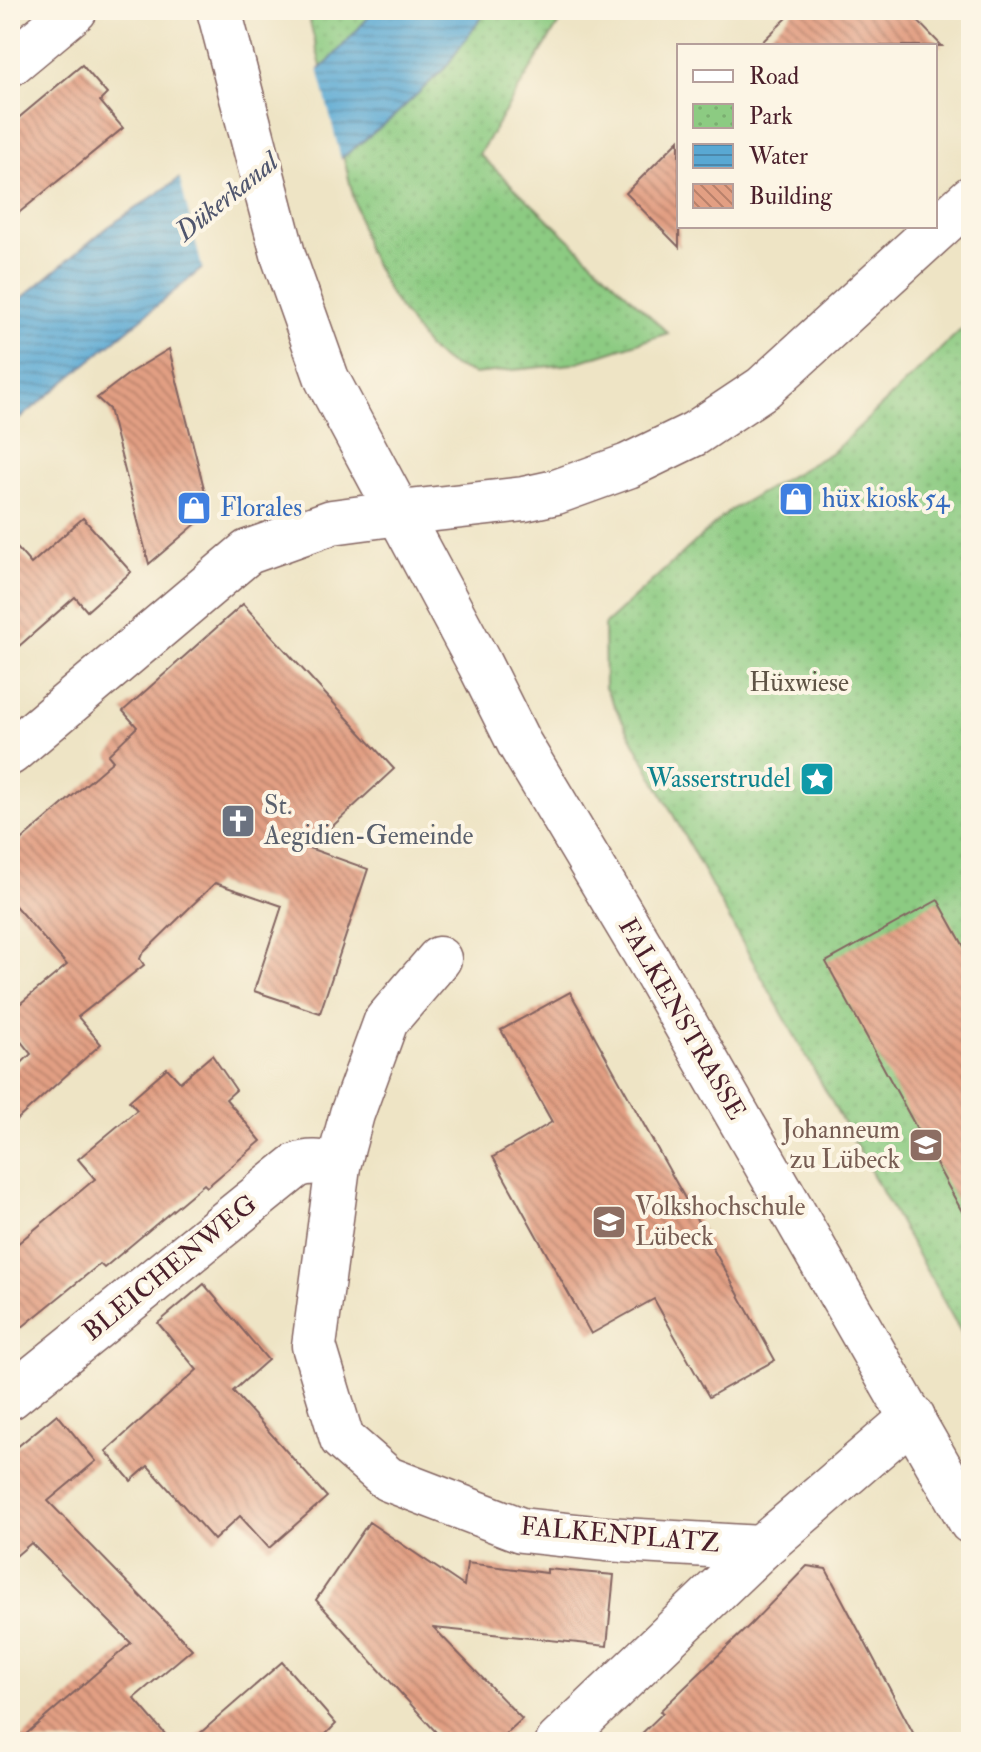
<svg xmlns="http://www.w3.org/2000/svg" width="981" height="1752" font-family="'IM FELL Double Pica',serif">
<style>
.park{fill:url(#park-dots);stroke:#6b7556;stroke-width:2}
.water{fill:url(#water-rules);stroke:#52647f;stroke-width:2}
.pier{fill:#eee4c5}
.building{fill:url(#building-back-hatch)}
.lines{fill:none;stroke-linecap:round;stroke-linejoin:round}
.minor-casing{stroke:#836461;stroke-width:47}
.major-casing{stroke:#836461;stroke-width:47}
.minor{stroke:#fff;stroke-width:44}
.major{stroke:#fff;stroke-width:44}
.labels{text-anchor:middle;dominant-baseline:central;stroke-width:8;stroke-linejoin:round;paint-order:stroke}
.shop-label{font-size:26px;fill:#366cbe;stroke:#fcf5e5;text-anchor:start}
.park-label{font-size:26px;fill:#5e5345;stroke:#fcf5e5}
.culture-label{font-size:26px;fill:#0d838f;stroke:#fcf5e5;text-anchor:end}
.worship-label{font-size:26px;fill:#5b616d;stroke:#fcf5e5;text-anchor:start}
.street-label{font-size:26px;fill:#4a1f2b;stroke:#fcf5e5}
.education-label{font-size:26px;fill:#785e54;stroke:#fcf5e5;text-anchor:end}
.water-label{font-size:28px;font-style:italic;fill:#50566e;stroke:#fcf5e5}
</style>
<defs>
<pattern id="park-dots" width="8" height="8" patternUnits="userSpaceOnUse" patternTransform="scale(2)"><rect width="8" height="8" fill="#8ccb82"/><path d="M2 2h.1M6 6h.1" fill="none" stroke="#7aae70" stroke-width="1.8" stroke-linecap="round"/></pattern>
<pattern id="water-rules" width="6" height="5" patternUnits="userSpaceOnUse" patternTransform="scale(2)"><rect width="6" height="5" fill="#59a8d3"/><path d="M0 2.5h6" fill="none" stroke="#4c88ab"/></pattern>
<pattern id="building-back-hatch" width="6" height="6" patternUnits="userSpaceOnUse" patternTransform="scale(2)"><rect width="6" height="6" fill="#e29f83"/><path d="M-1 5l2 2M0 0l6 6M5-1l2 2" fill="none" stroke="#b9816b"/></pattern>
</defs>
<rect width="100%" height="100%" fill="#fcf5e5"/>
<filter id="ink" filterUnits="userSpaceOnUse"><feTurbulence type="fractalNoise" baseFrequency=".0125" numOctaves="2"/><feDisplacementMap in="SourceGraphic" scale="16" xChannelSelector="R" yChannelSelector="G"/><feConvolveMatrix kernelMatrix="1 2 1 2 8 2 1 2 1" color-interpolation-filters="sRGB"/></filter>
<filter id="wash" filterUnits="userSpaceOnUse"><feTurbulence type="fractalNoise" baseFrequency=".006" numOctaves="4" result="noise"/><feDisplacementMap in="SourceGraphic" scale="32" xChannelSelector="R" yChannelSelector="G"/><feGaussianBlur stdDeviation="1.8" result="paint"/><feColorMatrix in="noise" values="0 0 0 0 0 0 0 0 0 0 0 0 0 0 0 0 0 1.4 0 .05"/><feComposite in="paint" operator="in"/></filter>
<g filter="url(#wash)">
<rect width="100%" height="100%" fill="#eee4c5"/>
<g class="park">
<path d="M307,10h260l-88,144 189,179 -96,31 -98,10 -25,-10 -21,-16 -36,-50 -26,-50z"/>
<path d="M971,320v1030l-239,-426 -127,-236 -1,-63 125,-114 105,-60z"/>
</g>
<path class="water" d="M375,10h112l-42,58 -54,51 -192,152 -189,156v-119l95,-79 71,-48 152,-119z"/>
<path class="pier" d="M317,65l25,98 -139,108 -24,-95z"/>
<g id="blocks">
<g class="building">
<path d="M795,10h112l35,36h-184z"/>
<path d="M82,65l25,29 -7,7 23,27 -113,92v-95z"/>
<path d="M679,140v107l-53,-54z"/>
<path d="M169,349l41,163 -61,52 -40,-155 -12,-11 34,-26z"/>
<path d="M83,518l48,54 -44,39 -12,-14 -65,57v-114l21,24z"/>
<path d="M243,604l151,165 -85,79 59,21 -48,144 -66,-22 28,-85 -67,-23 -73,71 -2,5 4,6 -66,52 23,27 -91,82v-52l21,-20 -21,-26v-16l57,-47 -57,-65v-50l103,-89 -5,-6 29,-28 -14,-16z"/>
<path d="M938,900l33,59v269l-145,-266z"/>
<path d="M570,992l205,368 -66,37 -55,-98 -63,35 -98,-177 59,-35 -51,-92z"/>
<path d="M212,1055l24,35 -10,9 35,42 -54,46 -3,-3 -100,84 -4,-4 -90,73v-87l85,-71 -17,-20 59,-49 -8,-9 38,-33 13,14z"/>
<path d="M204,1284l64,76 -35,31 94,106 -58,51 -29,-32 -26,24 -66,-74 -17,15 -25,-30 91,-81 -39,-47z"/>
<path d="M57,1414l39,47 -48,40 144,148 -58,49 38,44h-155l114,-99 -100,-100 -21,18v-108z"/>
<path d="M369,1522l95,64 3,-23 80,10v-4l67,6 -7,71 -173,-18 88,91 -25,23h-52l-129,-142z"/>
<path d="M807,1566l19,3 92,173h-285l30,-29 -3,-2 91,-87z"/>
<path d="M282,1662l54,62 -18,18h-128z"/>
</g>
</g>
</g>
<g filter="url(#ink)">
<use href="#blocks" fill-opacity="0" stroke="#836461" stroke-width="2"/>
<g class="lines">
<g class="minor-casing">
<g id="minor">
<path d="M10,64l65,-54"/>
<path d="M10,753l238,-201 84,-30 68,-9"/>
<path d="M439,959l-53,62 -34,93 -14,52 -24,180 28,93 46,40 133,51 84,9 156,9"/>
<path d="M10,1397l286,-231c15,-6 26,-3 42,0"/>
<path d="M558,1742l203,-194 152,-131"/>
</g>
</g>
<g class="major-casing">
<g id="major">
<path d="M219,10l65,248 43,121 152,284 40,80 125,209 327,570"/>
<path d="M400,513l124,-14 32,-7 72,-26 66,-32 69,-46 208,-190"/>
</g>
</g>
<use href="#minor" class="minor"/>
<use href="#major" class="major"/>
</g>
</g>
<defs>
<g id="shop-square" transform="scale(1.8)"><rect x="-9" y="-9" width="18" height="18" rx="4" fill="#3f7fe0" stroke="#fcf5e5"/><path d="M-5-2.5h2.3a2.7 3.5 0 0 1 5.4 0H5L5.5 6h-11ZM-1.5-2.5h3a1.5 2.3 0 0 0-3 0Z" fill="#fff"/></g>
<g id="sight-square" transform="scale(1.8)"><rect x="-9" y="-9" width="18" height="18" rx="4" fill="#0f9aa8" stroke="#fcf5e5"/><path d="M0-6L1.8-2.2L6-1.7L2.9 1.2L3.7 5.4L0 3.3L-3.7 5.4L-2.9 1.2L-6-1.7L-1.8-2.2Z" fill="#fff"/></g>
<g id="church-square" transform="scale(1.8)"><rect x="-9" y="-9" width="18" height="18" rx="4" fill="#6b7280" stroke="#fcf5e5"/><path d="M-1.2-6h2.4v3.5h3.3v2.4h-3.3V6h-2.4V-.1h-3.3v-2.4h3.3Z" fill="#fff"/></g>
<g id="school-square" transform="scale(1.8)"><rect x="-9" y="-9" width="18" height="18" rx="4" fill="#8d6e63" stroke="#fcf5e5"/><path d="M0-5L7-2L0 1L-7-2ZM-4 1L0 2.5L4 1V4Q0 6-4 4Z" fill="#fff"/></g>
</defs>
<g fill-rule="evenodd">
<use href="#shop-square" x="796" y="499"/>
<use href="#shop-square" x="194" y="508"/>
<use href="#sight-square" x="817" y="779"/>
<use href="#church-square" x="238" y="821"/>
<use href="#school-square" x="926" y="1145"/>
<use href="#school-square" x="609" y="1222"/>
</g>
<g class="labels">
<g class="shop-label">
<text x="822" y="499">hüx kiosk 54</text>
<text x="220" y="508">Florales</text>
</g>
<g class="park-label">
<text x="799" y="683">Hüxwiese</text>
</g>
<g class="culture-label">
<text x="791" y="779">Wasserstrudel</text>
</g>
<g class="worship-label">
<text x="264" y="806">St.<tspan x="264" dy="30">Aegidien-Gemeinde</tspan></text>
</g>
<g class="street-label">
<text transform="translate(682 1019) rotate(60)">FALKENSTRASSE</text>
<text transform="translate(170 1268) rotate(-39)">BLEICHENWEG</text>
<text transform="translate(620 1535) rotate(5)">FALKENPLATZ</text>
</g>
<g class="education-label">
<text x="900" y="1130">Johanneum<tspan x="900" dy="30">zu Lübeck</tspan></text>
<text x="635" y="1207" text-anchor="start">Volkshochschule<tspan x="635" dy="30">Lübeck</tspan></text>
</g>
<g class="water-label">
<text transform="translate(227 197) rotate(-39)">Dükerkanal</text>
</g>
</g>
<rect width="981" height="1752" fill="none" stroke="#fcf5e5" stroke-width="40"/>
<rect x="677" y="44" width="260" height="184" fill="#fcf5e5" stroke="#b59f9b" stroke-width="2"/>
<rect x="693" y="70" width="40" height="12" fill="#ffffff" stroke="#b59f9b" stroke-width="2"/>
<text x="749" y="84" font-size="24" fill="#4a1f2b">Road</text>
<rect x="693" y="104" width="40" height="24" fill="url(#park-dots)" stroke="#b59f9b" stroke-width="2"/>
<text x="749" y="124" font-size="24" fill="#4a1f2b">Park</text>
<rect x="693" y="144" width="40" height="24" fill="url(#water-rules)" stroke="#b59f9b" stroke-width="2"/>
<text x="749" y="164" font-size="24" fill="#4a1f2b">Water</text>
<rect x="693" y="184" width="40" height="24" fill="url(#building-back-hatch)" stroke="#b59f9b" stroke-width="2"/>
<text x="749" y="204" font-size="24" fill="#4a1f2b">Building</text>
</svg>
